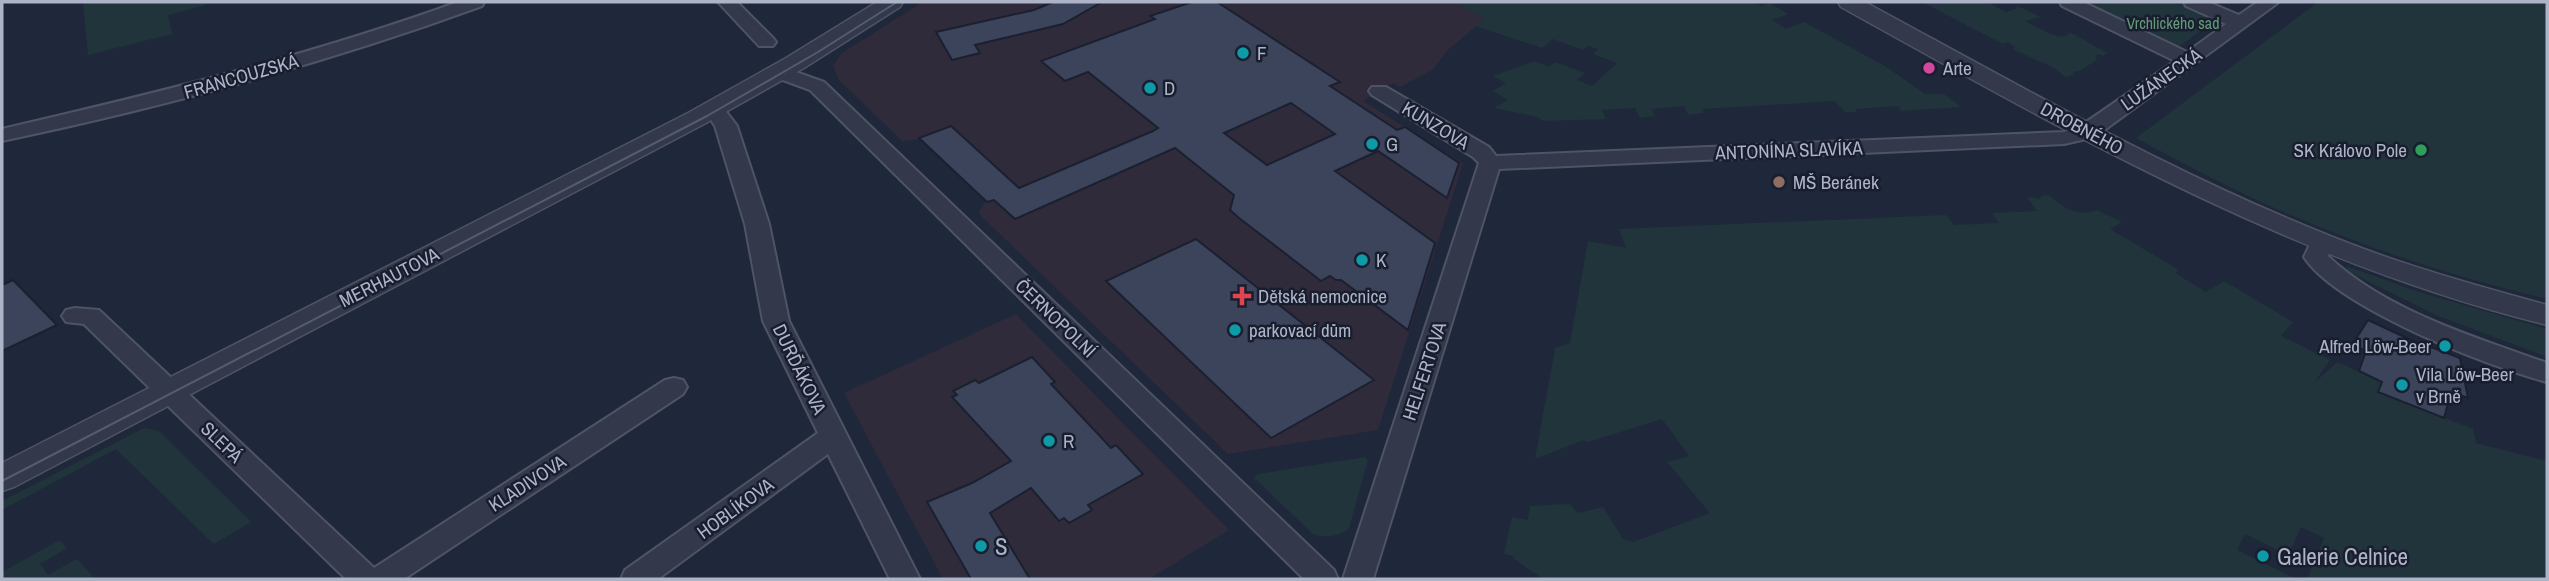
<svg xmlns="http://www.w3.org/2000/svg" width="2549" height="581" font-family="'Archivo Narrow',sans-serif">
<style>
.medical{fill:#302b3b}
.green{fill:#21343b}
.building{fill:#3b445a;stroke:#1b2031;stroke-width:2;fill-rule:evenodd}
.lines{fill:none;stroke-linecap:round;stroke-linejoin:round}
.minor-casing{stroke:#4e5465;stroke-width:4}
.tertiary-casing{stroke:#4e5465;stroke-width:3}
.minor{fill:#33394a;fill-rule:evenodd}
.tertiary{fill:#33394a;fill-rule:evenodd}
.tram{stroke:#555c72;stroke-width:2}
.culture-dot{fill:#0f9aa8;stroke:#191e2f;stroke-width:2.5}
.hotel-dot{fill:#d1479c;stroke:#191e2f;stroke-width:2.5}
.leisure-dot{fill:#2e9e5b;stroke:#191e2f;stroke-width:2.5}
.education-dot{fill:#8d6e63;stroke:#191e2f;stroke-width:2.5}
.health-dot{fill:#e0444e;stroke:#191e2f;stroke-width:2.5}
.labels{text-anchor:middle;dominant-baseline:central;stroke-width:5;stroke-linejoin:round;paint-order:stroke}
.far-park-label{font-size:16px;fill:#639978;stroke:#191e2f}
.poi-label{font-size:19px;fill:#aeb4c7;stroke:#191e2f;text-anchor:start}
.street-label{font-size:19px;fill:#aeb4c7;stroke:#191e2f}
.near-poi-label{font-size:23px;fill:#aeb4c7;stroke:#191e2f;text-anchor:start}
</style>
<rect width="100%" height="100%" fill="#1f273a"/>
<g class="medical">
<path d="M923,2h530l33,16 -37,31 -17,21 -32,17 -7,-4 -30,18 100,62 -85,267 -150,24 -250,-241 8,-12 -66,-62 -18,2 -63,-61 -6,-14 9,-13z"/>
<path d="M1016,314l83,85 130,131 -80,49h-206l-99,-186z"/>
</g>
<g class="green">
<path d="M83,2h121l2,3 -38,10 4,19 -84,21z"/>
<path d="M1453,2h300l8,4 9,-3 18,11 -16,6 14,9 18,-7 81,44 40,28h19l17,13 -60,4 -3,-5 -43,3 2,3h-12l-10,-11 -133,8 2,4 -16,2 -4,-9 -32,3 3,7 -15,2 -5,-10 -33,2 4,9 -63,2 -5,-4 -44,-9 14,-8 -15,-9 13,-8 -13,-7 41,-15 15,6 6,-5 30,11 -8,7 15,6 25,-23 -24,-9 5,-5 -10,-3 -5,4 -30,-11 -11,9 -66,-22 9,-8z"/>
<path d="M1922,2h65l20,10 10,-4 -1,-3 25,12 -16,4c12,6 40,24 45,11l37,21 -4,3 -5,-2 -3,3 3,2 -18,12 -8,1 4,2 -10,3 -12,-9 -42,-19 3,-2 -8,-5 -4,2z"/>
<path d="M2082,2h97l38,17 -40,29z"/>
<path d="M2318,2h229v297c-104,-25 -210,-60 -307,-107 -35,-17 -70,-36 -104,-54z"/>
<path d="M2049,195c13,12 29,23 48,15l25,12 -12,7 69,41 -4,3 31,19 18,-11 69,41 -12,14 49,24 -17,24 24,-22 45,20 -3,10 94,37 3,14 71,18v118h-240l17,-41 -23,-11 -13,28 -43,-21 -8,16 59,29h-753l-29,-20v-3l-10,-2 8,-37 16,3 2,-14 40,-2 8,9 25,-6 20,32 10,3 77,-29 -43,-51 22,-6 -27,-37 -74,23 -4,-2 -49,19 20,-110 -5,1 20,-7 18,-102 38,7 -7,-19 327,-14 8,10 45,-2 -7,-10 45,-2 -10,-14 13,2 2,-3z"/>
<path d="M2346,266l73,26 128,37v28l-109,-41 -91,-45z"/>
<path d="M144,428l15,3 92,91 -37,22 -98,-95 -114,61v-9z"/>
<path d="M1365,457l3,3 -19,68c-9,9 -25,10 -36,6l-59,-56 4,-4z"/>
<path d="M60,540l7,8 -27,16 8,11 29,-16 18,20h-93v-7z"/>
</g>
<g class="building">
<path d="M1053,2h49l-39,22 -88,21 5,8 -28,7 -16,-28 98,-22z"/>
<path d="M1192,2h25l123,80 -10,4 67,44 8,-3 54,36 -12,35 -69,-47 -43,20 100,72 -27,87 -67,-50h-5l-6,-4 -9,5 -82,-63 -9,-8 4,-15 -59,-47 -160,71 -21,-19 -7,2 -68,-64 32,-12 68,62 134,-57 5,-3 -70,-56 -23,9 -24,-20 114,-42 -5,-3zM1291,103l44,31 -68,31 -43,-32z"/>
<path d="M1196,239l178,141 -103,58 -165,-157z"/>
<path d="M13,280l44,45 -55,26v-66z"/>
<path d="M2368,320l62,29 1,-2 29,11 8,40 -17,-6 -7,26 -66,-26 4,-10 -23,-11 7,-20 -14,-6z"/>
<path d="M1032,357l23,25 -4,2 60,64 5,-3 27,29 -55,31 4,5 -23,13 -5,-5 -5,3 -28,-33 -41,25 40,66h-59l-44,-77 45,-19 39,-22 -59,-64 5,-2 -4,-4 22,-11 4,3z"/>
</g>
<g class="lines">
<g class="minor-casing">
<g id="minor">
<path d="M458,2h26l-2,4c-156,57 -318,101 -480,135v-12c154,-36 307,-73 456,-127z"/>
<path d="M718,2h19l36,36 3,4 -3,4h-14z"/>
<path d="M2060,2h23l104,50 39,-28 -40,-18 -2,-4h24l31,13 19,-13h21l-184,135 -31,7 -565,25 -126,410h-30l136,-416 -6,-6 -101,-62 -3,-4 3,-4h14l103,60 7,9 568,-24 15,-5 96,-66 -113,-55z"/>
<path d="M779,66l45,16 510,488 4,9h-34l-494,-489 -38,-14 -3,-4 3,-4z"/>
<path d="M714,103l7,2 16,21 32,98 20,97 131,258h-30l-62,-125 -170,125h-37l4,-9 193,-137 -55,-112 -18,-97 -30,-98 -11,-17 3,-4z"/>
<path d="M2321,236l8,2 4,5 -5,13c56,54 147,81 219,107v19c-58,-15 -211,-75 -243,-125l9,-19z"/>
<path d="M75,308l24,2 275,258 291,-188 9,-2 9,2 4,7 -4,7 -279,185h-58l-262,-255 -18,-2 -4,-6 4,-6z"/>
</g>
</g>
<g class="tertiary-casing">
<g id="tertiary">
<path d="M877,2h26l-3,5 -96,61 -98,55 -692,364 -12,4v-28l686,-350 98,-55z"/>
<path d="M1838,2h27c166,90 332,186 510,251 56,20 114,36 172,52v20c-254,-63 -479,-192 -706,-318z"/>
</g>
</g>
<use href="#minor" class="minor"/>
<use href="#tertiary" class="tertiary"/>
<path class="tram" d="M2,481l705,-365 111,-64 79,-50"/>
</g>
<g class="culture-dot">
<circle cx="1243" cy="53" r="7"/>
<circle cx="1150" cy="88" r="7"/>
<circle cx="1372" cy="144" r="7"/>
<circle cx="1362" cy="260" r="7"/>
<circle cx="1235" cy="330" r="7"/>
<circle cx="2445" cy="346" r="7"/>
<circle cx="2402" cy="385" r="7"/>
<circle cx="1049" cy="441" r="7"/>
<circle cx="981" cy="546" r="7"/>
<circle cx="2263" cy="556" r="7"/>
</g>
<circle class="hotel-dot" cx="1929" cy="68" r="7"/>
<circle class="leisure-dot" cx="2421" cy="150" r="7"/>
<circle class="education-dot" cx="1779" cy="182" r="7"/>
<path class="health-dot" d="M1238.5 285.5h7v7h7v7h-7v7h-7v-7h-7v-7h7z"/>
<g class="labels">
<g class="far-park-label">
<text x="2173" y="23">Vrchlického sad</text>
</g>
<g class="poi-label">
<text x="1257" y="53">F</text>
<text x="1943" y="68">Arte</text>
<text x="1164" y="88">D</text>
<text x="1386" y="144">G</text>
<text x="2407" y="150" text-anchor="end">SK Královo Pole</text>
<text x="1793" y="182">MŠ Beránek</text>
<text x="1376" y="260">K</text>
<text x="1258" y="296">Dětská nemocnice</text>
<text x="1249" y="330">parkovací dům</text>
<text x="2431" y="346" text-anchor="end">Alfred Löw-Beer</text>
<text x="2416" y="374">Vila Löw-Beer<tspan x="2416" dy="22">v Brně</tspan></text>
<text x="1063" y="441">R</text>
</g>
<g class="street-label">
<text transform="translate(241 76) rotate(-16)">FRANCOUZSKÁ</text>
<text transform="translate(2161 79) rotate(-35)">LUŽÁNECKÁ</text>
<text transform="translate(1436 125) rotate(31)">KUNZOVA</text>
<text transform="translate(2082 128) rotate(28)">DROBNÉHO</text>
<text transform="translate(1789 150) rotate(-2)">ANTONÍNA SLAVÍKA</text>
<text transform="translate(389 277) rotate(-27)">MERHAUTOVA</text>
<text transform="translate(1056 318) rotate(44)">ČERNOPOLNÍ</text>
<text transform="translate(800 369) rotate(64)">DURĎÁKOVA</text>
<text transform="translate(1424 371) rotate(-72)">HELFERTOVA</text>
<text transform="translate(222 442) rotate(44)">SLEPÁ</text>
<text transform="translate(527 483) rotate(-33)">KLADIVOVA</text>
<text transform="translate(735 508) rotate(-36)">HOBLÍKOVA</text>
</g>
<g class="near-poi-label">
<text x="995" y="546">S</text>
<text x="2277" y="556">Galerie Celnice</text>
</g>
</g>
<rect width="2549" height="581" fill="none" stroke="#aeb4c7" stroke-width="7"/>
</svg>
